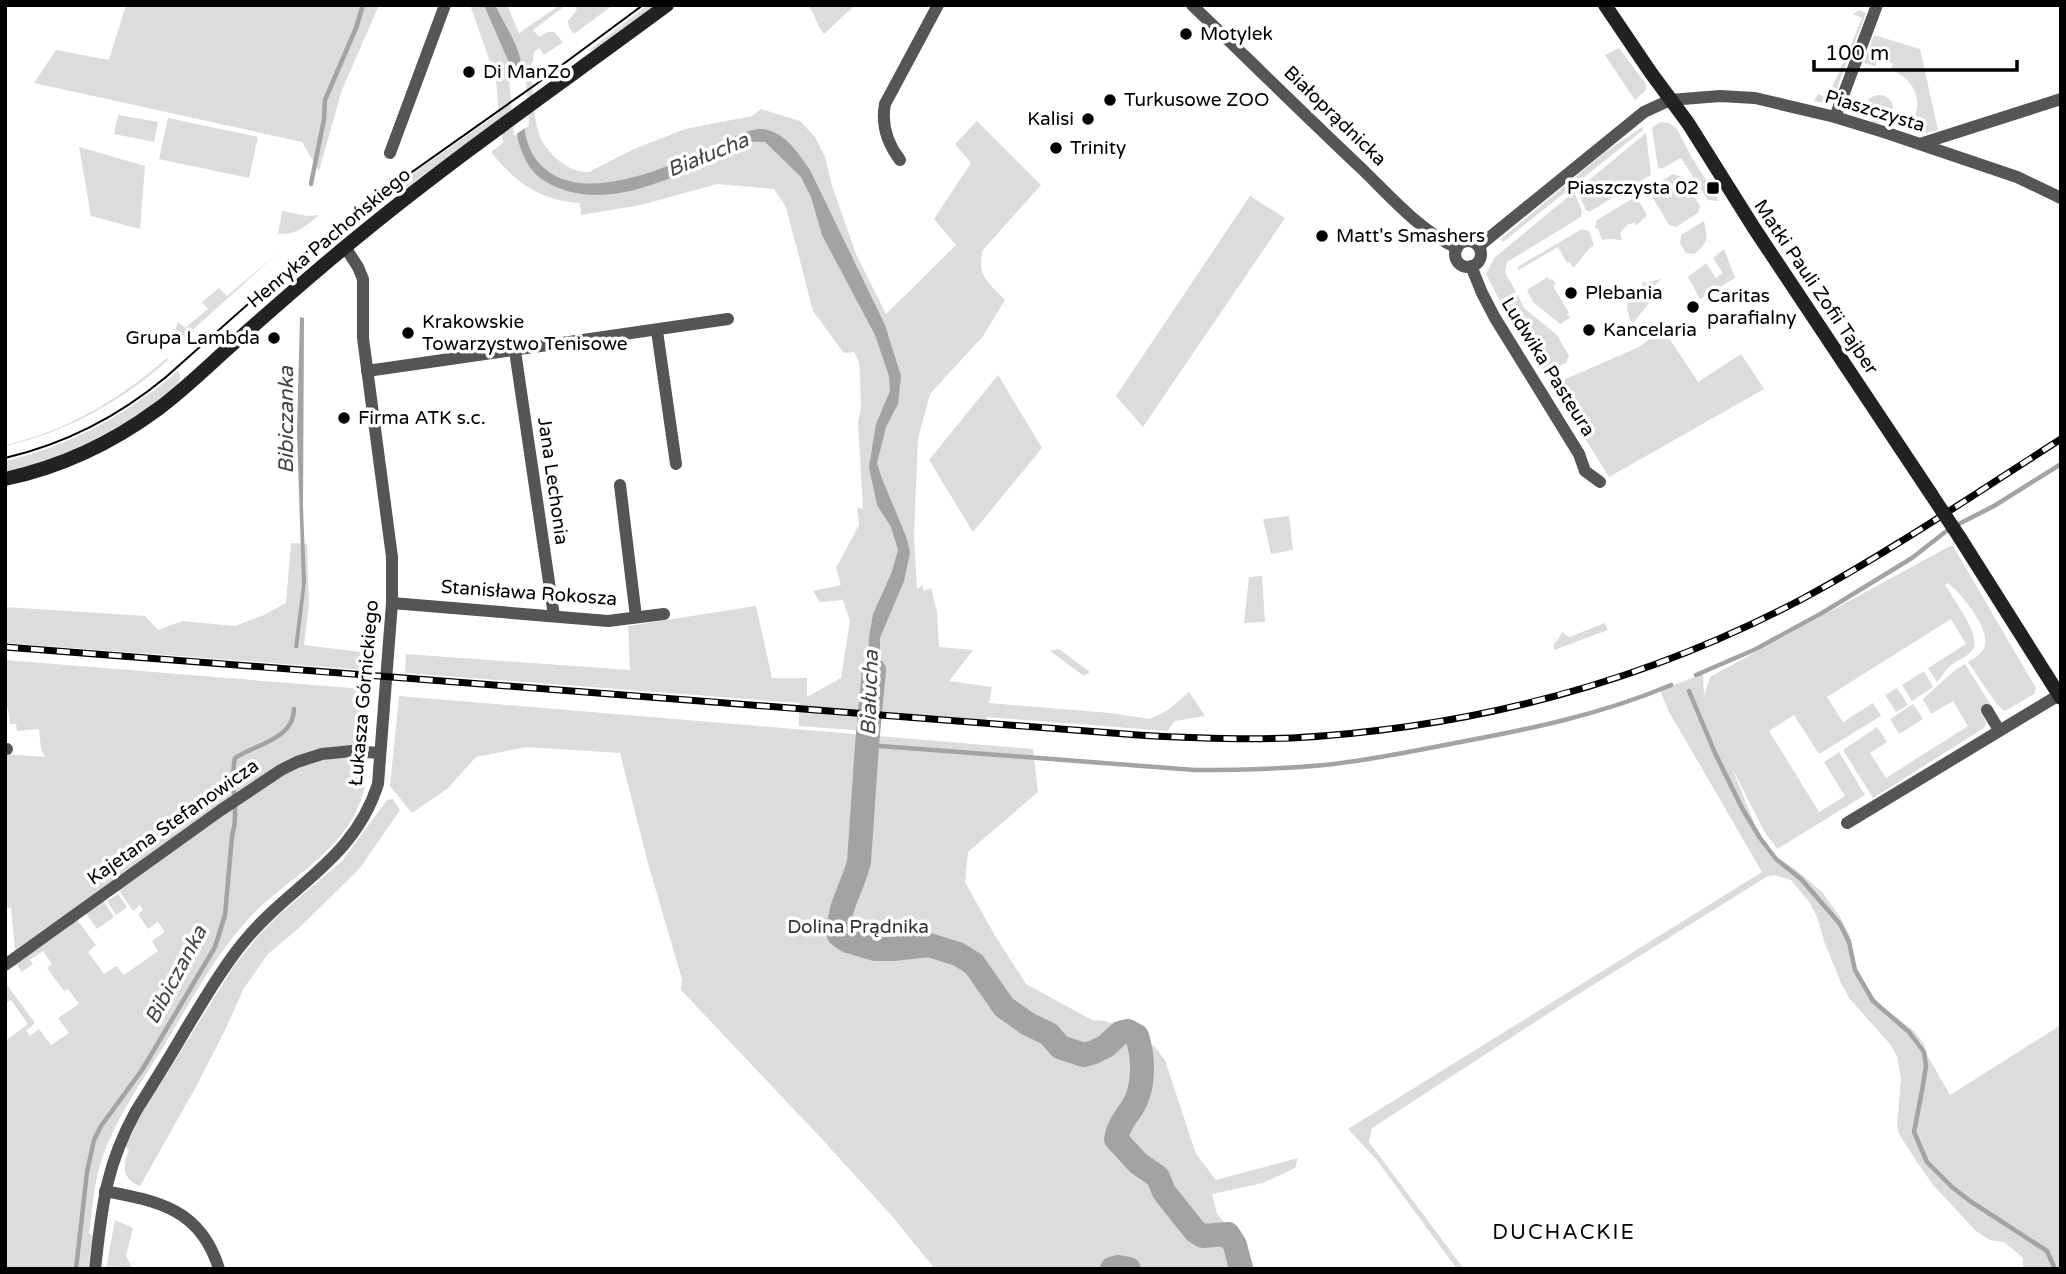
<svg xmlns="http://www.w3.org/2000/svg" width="2066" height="1274" font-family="'Varela Round',sans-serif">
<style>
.green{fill:#dcdcdc}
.water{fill:#a3a3a3}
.pier{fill:#fff}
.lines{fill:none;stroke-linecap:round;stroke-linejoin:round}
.stream{stroke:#a3a3a3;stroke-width:4.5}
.river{stroke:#a3a3a3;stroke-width:24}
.street{stroke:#555;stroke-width:12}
.secondary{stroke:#222;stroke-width:14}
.tram{stroke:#000;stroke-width:2}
.rail-casing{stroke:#000;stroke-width:7}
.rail{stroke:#fff;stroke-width:4.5;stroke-dasharray:13;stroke-linecap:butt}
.secondary-bridge{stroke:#222;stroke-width:14}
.poi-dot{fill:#000;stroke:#fff;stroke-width:2.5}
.labels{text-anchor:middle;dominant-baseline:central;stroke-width:7;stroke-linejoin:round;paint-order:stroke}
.poi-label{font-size:19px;fill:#000;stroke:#fff;text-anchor:start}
.street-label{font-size:19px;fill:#000;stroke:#fff}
.park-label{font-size:19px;fill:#333;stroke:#fff}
.water-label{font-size:21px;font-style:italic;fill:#444;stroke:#fff}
.neighbourhood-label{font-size:21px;letter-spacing:2px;fill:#000;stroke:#fff}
</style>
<rect width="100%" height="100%" fill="#fff"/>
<g class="green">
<path d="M126,5h253l-37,85 -23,81 -17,-29 -268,-59 22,-33 53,10z"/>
<path d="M470,5h37l12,28 41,-28h6l-33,25 6,7 9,-5h6l9,10 -19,13 -5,-7 -5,4 -1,9 -2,3c2,22 1,49 8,70 6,18 30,40 50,38l45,-23 51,-20 67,-13 9,-7 39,12 15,16 10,20 7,29 24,68 30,60 70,-69 -22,-26 37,-56 -16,-19 22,-23 64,64 -58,65c-7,26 6,33 22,50l-22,36 -53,58 -12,45 -4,97 3,53 5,-4 2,6 7,-3 6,24 2,35 34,3 -24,31 43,6 -3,16 121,10 40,6 18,-9 21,-18 16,24 -30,5 -8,10 -180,-14 -2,9 -103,-8 -3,14 -80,-6v-23l-394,-30 1,-19 224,16 -2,-44 128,-20 16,72h35v19l34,-19 9,-57 -7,-21 -23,2 -7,-11 28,-6 -5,-17 23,-43 -2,-18 6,2 -5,-87 3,-14 -1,-33 -1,-13 -5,-10 -10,1 -31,-42 -27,-104 -12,-18 -57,-5 -76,21 -60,10 -1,-12c-41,-3 -64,-20 -89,-51l12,-9 -3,-24 -104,76 -4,-4 -43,31 -32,28 -4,-1 62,-49 124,-87 -3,-34z"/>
<path d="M575,5h38l-39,29 -5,-7 -1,-6 9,-11z"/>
<path d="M648,5h10l-60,43 -10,3z"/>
<path d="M807,5h48l-31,29c-8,-8 -8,-21 -17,-29z"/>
<path d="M1859,10l7,3 -34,88 -7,2 -11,-2 4,-7 9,4 19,-41 16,-39 -9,-4z"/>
<path d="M1874,35l46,14 18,81 -17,4 -12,-5c2,-5 5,-10 7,-15 6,-20 -7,-38 -25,-44l2,-7 -4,-1 1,-5 -14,-4v13l-12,-3z"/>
<path d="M1619,48l27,36v6l-11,10 -30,-45z"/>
<circle cx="1879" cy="109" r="14"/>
<path d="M118,115l40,7 -4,20 -40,-8z"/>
<path d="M168,118l90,19 -9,41 -90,-19z"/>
<path d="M1660,122l9,1 8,6 14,27 28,45 -11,-1 -27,-42 -20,11 -3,-2 -6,-39z"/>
<path d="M1642,127l1,3 -140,112 -2,-3 103,-86z"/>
<path d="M1646,133l5,42 -62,37 -3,-2 -9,-20z"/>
<path d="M79,147l66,19 -5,63 -49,-13z"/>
<path d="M1673,174l9,3 18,29 -2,7 -22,14 -7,-2 -19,-32v-6l6,-2 3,5 5,-3 -3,-6z"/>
<path d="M1574,192l8,19 -1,6 -74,45 -2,10 11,20 -16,9 -14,-27 8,-16z"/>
<path d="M1250,196l35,22 -142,209 -27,-31z"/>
<path d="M1632,199l6,1 9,15 -11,11 -2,-4 -4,3 -1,-2 -9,10 2,7 -12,-1 -8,1 -4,-11 -3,-1 2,-8z"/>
<path d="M282,211l26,5 11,-1c-12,10 -24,21 -41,19z"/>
<path d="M1704,221c4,19 5,21 -10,33l-8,-1 -6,-10 1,-8z"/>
<path d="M1582,229l7,2 5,14c-9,6 -13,15 -21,23l-3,-6 -3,1 -9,-16 -41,24 2,-5z"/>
<path d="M1724,249l11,29 -35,21 -12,-22 18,-14 10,15 7,-5 -10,-15z"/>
<path d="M279,252l-92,83 -12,11 -2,-11 5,-13 7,6 23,-19 -6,-7 17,-14 8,8z"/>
<path d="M1548,277l2,3 2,-1 4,5 -3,2 16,27 -3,1 5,3 -11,7 -27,-22 -6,-12z"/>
<path d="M1661,279l-13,13 5,6 -19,24 -4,-2c-8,-26 3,-17 14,-39l3,3 1,-2z"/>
<path d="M1518,295l6,13 33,27 12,21 -3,7 -22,9 -42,-69z"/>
<path d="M1663,329l35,53 43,-28 23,35 -155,88 -57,-92 87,-38z"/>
<path d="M167,358l1,2c-46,41 -101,72 -163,86v-1c62,-14 115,-46 162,-87z"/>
<path d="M178,371c2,4 3,5 1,10 -7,19 -90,63 -111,71 -20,9 -41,15 -63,20v-11c66,-15 122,-47 173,-90z"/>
<path d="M998,375l44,73 -69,84 -44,-72z"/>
<path d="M1289,516l4,34 -22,4 -8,-35z"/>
<path d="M291,543l16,1 2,61 -5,40 73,9 -12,16 -360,-27v-36l140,9 13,14 24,-9 53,5 29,-11 22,-12z"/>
<path d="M1950,546h3l80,137 3,5 -2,6 -27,16 -3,1 -8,-8 -28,-41c6,-4 13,-7 16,-14 8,-18 -23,-55 -36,-65l-3,2c8,14 36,49 28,64 -5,8 -15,11 -22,16 -6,5 -9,12 -14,17l-9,-14 38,-24 -15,-25 -124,78 16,25 30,-19 8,13 -62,38 -25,-39 -25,16 50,81 26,-16 -21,-34 15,-10 26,43 -88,54 -13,-18 -32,-63 27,67 17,22 19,12 27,23 18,25 10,19 5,30 16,28 12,13 31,24 10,13 2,9 24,42 111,-70v244h-38v-11l-19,-16 -14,-2 -14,-9 -42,-45 -17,-24 -18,-28 -2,-8 4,-47 -4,-23 -7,-12 -41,-46 -8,-15 -17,-42 -6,-22 -8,-16 -19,-23 -17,-5 -6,1 -199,124 -197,128 -3,14 95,127h-7l-81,-110 -28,-30 414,-257 -94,-162 -8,-20 43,-16 1,21 6,-18z"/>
<path d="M1262,576l3,46 -21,1 5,-46z"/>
<path d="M1605,623l3,7 -54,20v-7l3,-2 5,-9 7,5z"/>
<path d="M1059,649l31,23 -6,4 -34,-25z"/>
<path d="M5,660l358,29 -2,18v30l9,-1 -4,6 -7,4 -30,3 -129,70 -185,131 -4,-42 -6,-1v-153l40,3 -4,-8 -2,-20 -22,2 -1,-7h-6l-2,-16 -3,-1z"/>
<path d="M1965,664l27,43 -10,6 4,10 -2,5 -111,70 -30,-48 34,-23 10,15 -17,11 16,25 82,-52 -15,-25 -22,13 -8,-15 32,-29z"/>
<path d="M1924,671l9,16 -21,14 -10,-16z"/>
<path d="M1897,688l11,17 -12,7 -11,-17z"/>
<path d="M399,696l634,53 5,43 -70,60 -3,30 29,52 32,50 66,36 13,1 21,6 29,20 10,13 31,94 20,26 82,-22 -3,10 -32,15 -51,11 5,20 22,25 11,17 5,13h-320l-43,-53 -71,-78 -140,-148 1,-11 -33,-112 -29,-114 -94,-6 -50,10 -29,32 -35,24 -22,-27z"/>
<path d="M1913,704l10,15 -24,15 -9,-15z"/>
<path d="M338,757l11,1v4l11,1 5,3c3,11 0,21 -3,31 -17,52 -67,77 -104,112 -39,38 -65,89 -93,135 -22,36 -48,72 -62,112 -9,25 -11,52 -14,78l4,1 -5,34h-83v-228l23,-17 -17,-24 -6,4v-22l30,41 -9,8 4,5 9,-7 12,16 18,-12 -11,-15 21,-14 -11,-15 -4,2 -17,-23 5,-4 -9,-13 -13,9 3,4 -11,8 -5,-7 -7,3 67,-48 19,25 -8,7 16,22 12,-8 8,9 34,-24 -6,-10 13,-9 -7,-10 -10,7 -10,-15 5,-4 -3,-5 -7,6 -15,-22 111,-78 67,-45z"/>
<path d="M393,799l7,11 -40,58 -61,60 -31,26 -24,34 -19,42 -28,55 -57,101c-18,-7 -18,-20 -11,-36l-4,-3 16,-32 93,-149 25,-31 21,-21 62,-53 45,-61z"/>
<path d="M118,894l9,13 -11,8 -9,-14z"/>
<path d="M103,900l11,17 -17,12 -11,-16z"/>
<path d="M115,1220l18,8 -7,28 7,13h-14l-3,-3 -1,3h-9z"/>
</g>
<g class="water">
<path d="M484,5h11c8,17 21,35 25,53 7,32 -4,72 15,100 39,55 137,7 183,-14 14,-6 35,-19 50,-14 20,6 31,24 42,40l75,155 16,51 -3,28 -12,23 -9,36 4,13 26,63 3,14 -6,28 -24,57v30l-4,34 -13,1 4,-15 2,-51 4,-23 18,-40 7,-24 -7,-23 -14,-22 -8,-38 7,-43 14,-33 -1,-15 -14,-41 -53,-100 -11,-38 -10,-20 -36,-35c-6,0 -15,-1 -21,1 -15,5 -29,15 -43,22 -41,18 -89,39 -134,26 -30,-10 -40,-21 -49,-51l-8,-75z"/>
<path d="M300,317l4,1 -1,189 3,75 -8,66h-4l8,-63 -5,-155z"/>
</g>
<path class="pier" d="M525,67l4,58 -15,11 -5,-57z"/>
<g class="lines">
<g class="stream">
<path d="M311,184l13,-65 1,-19 31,-72 7,-23"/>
<path d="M1696,675l60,-26 66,-36 90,-55 37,-29 45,-23 67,-42"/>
<path d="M1689,691l26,62 27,55 18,30 16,21 25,20 39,45 9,18 6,28 18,31 36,31 15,20 2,14 -3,19 -9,47 13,30 25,25 18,14 77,50 8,18"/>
<path d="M867,745l328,25c46,0 93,-1 139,-6 40,-5 81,-13 121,-21 75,-14 145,-28 216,-58"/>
<path d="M76,1269l11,-97 7,-32 7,-14 41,-56 73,-123 10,-32 7,-79c8,-26 -3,-52 3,-78 21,-14 59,-19 59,-49"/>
</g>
<g class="river">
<path d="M874,670l-7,75 -8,117c-6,25 -22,46 -20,73l9,6 27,8h18l36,-4 29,9 16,10 30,43 24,17 21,10 11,13 24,8 10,-3 12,-6 14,-13 8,-2 9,5c7,23 8,51 -5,72 -7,10 -14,19 -16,31l22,24 20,14 6,15 31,39 8,5 25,-2 7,11 6,24"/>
<path d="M1112,1269l6,-2 11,2"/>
</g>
<g class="street">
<path d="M1192,5c57,55 113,110 170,164 29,28 58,62 95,79"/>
<path d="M1835,117l42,-112"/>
<path d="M1920,144l141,-45"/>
<path d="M390,153l55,-148"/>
<path d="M900,160c-13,-17 -19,-35 -15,-56l53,-99"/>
<circle cx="1468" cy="254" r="13"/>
<path d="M1479,246l165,-134 26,-12 50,-4 35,2 80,19 52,16 130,44 44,21"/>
<path d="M1471,266l11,27 13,25 84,136 6,17 15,11"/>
<path d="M657,331l19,133"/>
<path d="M515,351l39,265"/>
<path d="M367,371l361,-52"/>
<path d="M620,485l16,132"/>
<path d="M392,603l216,18 56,-7"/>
<path d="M1987,710l12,20"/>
<path d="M5,749h2"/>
<path d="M1847,823l212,-128"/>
<path d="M5,965l216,-155 60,-40 16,-8 25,-8 30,-3 28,2"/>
<path d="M105,1191c53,10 96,18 114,78"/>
<path d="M95,1269c7,-62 10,-102 41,-158 17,-27 34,-54 50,-82 18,-29 34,-58 56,-85 47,-59 111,-82 136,-160l14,-181v-46l-29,-219v-59l-5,-12 -13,-20"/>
</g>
<g class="secondary">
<path d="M1605,5l46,68 37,50 66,105 177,266"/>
<path d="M5,479c56,-12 107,-36 153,-70 27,-20 51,-44 76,-66 43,-38 87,-77 132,-113 97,-79 200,-150 301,-225"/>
<path d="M1960,538l101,160"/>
</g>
<path class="tram" d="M5,458c60,-14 114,-42 161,-81l171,-152 198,-140 108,-80"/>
<g class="rail-casing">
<path id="rail" d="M5,647l1133,88c51,3 103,5 154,3 179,-10 353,-56 512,-140 89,-48 172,-105 257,-159"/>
</g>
<use href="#rail" class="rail"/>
<path class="secondary-bridge" d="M1931,494l29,44"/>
</g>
<g class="poi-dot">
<circle cx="1186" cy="34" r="7"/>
<circle cx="469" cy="72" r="7"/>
<circle cx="1110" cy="100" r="7"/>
<circle cx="1088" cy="119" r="7"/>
<circle cx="1056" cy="148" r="7"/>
<rect x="1706" y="181" width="14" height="14" rx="3.5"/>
<circle cx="1322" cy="236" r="7"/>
<circle cx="1571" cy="293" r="7"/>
<circle cx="1693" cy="307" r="7"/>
<circle cx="1589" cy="330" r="7"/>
<circle cx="408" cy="333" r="7"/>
<circle cx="274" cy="338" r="7"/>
<circle cx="344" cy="418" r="7"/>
</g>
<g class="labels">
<g class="poi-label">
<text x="1200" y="34">Motylek</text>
<text x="483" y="72">Di ManZo</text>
<text x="1124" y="100">Turkusowe ZOO</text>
<text x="1074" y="119" text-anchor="end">Kalisi</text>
<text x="1070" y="148">Trinity</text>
<text x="1699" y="188" text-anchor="end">Piaszczysta 02</text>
<text x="1336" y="236">Matt's Smashers</text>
<text x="1585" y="293">Plebania</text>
<text x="1707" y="296">Caritas<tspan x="1707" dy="22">parafialny</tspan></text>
<text x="422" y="322">Krakowskie<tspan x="422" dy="22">Towarzystwo Tenisowe</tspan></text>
<text x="1603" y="330">Kancelaria</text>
<text x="260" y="338" text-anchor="end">Grupa Lambda</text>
<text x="358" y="418">Firma ATK s.c.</text>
</g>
<g class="street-label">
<text transform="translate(1875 111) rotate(17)">Piaszczysta</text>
<text transform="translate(1335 116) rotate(44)">Białoprądnicka</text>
<text transform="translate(329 238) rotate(-40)">Henryka Pachońskiego</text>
<text transform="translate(1816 287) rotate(56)">Matki Pauli Zofii Tajber</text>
<text transform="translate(1548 367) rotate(58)">Ludwika Pasteura</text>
<text transform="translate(553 481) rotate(82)">Jana Lechonia</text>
<text transform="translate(529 593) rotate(4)">Stanisława Rokosza</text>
<text transform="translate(364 693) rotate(-85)">Łukasza Górnickiego</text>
<text transform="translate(173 822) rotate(-35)">Kajetana Stefanowicza</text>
</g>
<g class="park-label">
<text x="858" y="927">Dolina Prądnika</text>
</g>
<g class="water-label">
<text transform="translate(708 155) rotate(-22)">Białucha</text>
<text transform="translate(286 420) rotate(-90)">Bibiczanka</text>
<text transform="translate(870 693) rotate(-88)">Białucha</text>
<text transform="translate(176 975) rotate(-62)">Bibiczanka</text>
</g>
<g class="neighbourhood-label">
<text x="1564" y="1232">DUCHACKIE</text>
</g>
</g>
<rect width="2066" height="1274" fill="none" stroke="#000000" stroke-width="14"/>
<path d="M1814 60v10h203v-10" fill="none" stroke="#000000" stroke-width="3.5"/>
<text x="1825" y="60" font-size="21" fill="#000000" stroke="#ffffff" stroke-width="5" paint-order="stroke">100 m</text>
</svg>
